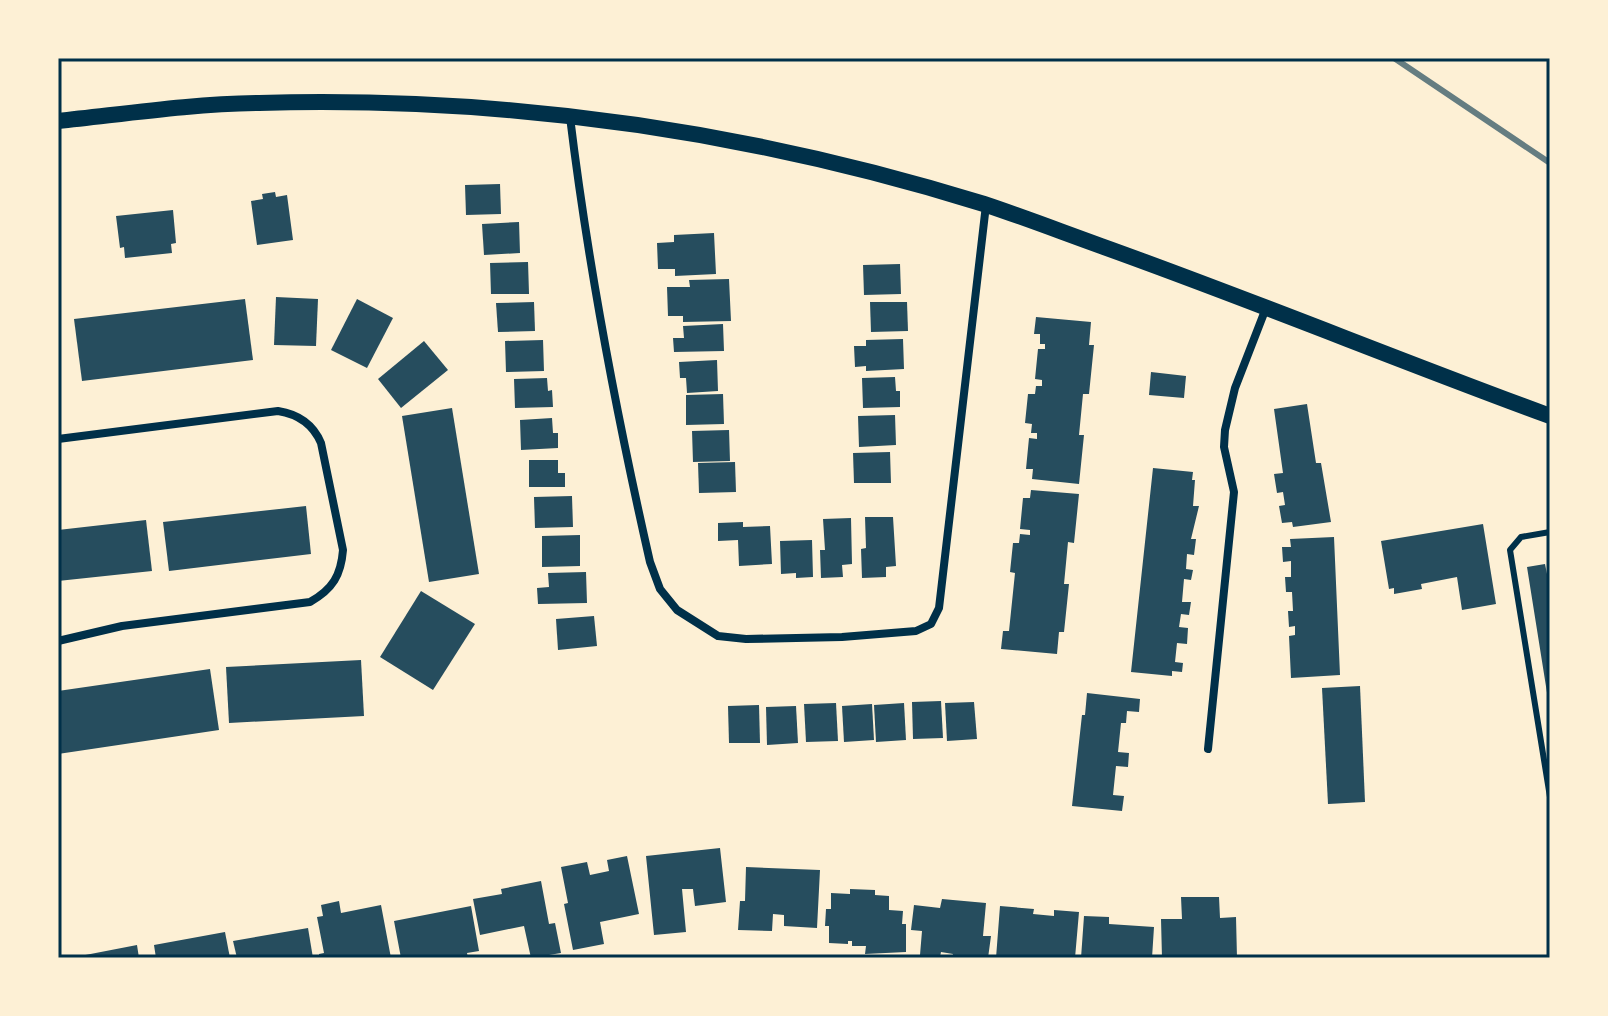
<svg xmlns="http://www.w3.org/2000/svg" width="1608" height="1016" font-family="Inter,sans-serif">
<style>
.building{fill:#264d5e}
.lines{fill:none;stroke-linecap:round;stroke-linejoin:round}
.service{stroke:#003049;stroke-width:6}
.minor{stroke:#003049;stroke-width:8}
.secondary{stroke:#003049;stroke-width:16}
.rail{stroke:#657d81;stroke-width:6}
.neatline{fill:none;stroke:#003049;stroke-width:3}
</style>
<rect width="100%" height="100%" fill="#fdf0d5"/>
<g class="building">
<path d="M500,184l1,30 -35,1 -1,-30z"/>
<path d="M275,192l1,5 11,-2 6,45 -36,5 -6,-44 12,-2 -1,-5z"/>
<path d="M173,210l3,33 -5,1 1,9 -47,5 -1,-11 -4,1 -4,-32z"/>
<path d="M519,222l1,31 -36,2 -2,-31z"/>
<path d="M714,233l2,41 -41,2v-7h-17l-1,-26 17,-1v-7z"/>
<path d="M528,262l1,32h-38l-1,-31z"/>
<path d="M900,264l1,30 -37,1 -1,-30z"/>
<path d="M729,279l2,42 -48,1v-6h-15l-1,-29h23l-1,-7z"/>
<path d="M276,297l42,2 -2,47 -42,-1z"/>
<path d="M245,299l8,61 -171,21 -8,-62z"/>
<path d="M357,299l36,19 -26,50 -36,-18z"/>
<path d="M534,302l1,29 -37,1 -2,-29z"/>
<path d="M870,302h37l1,29 -37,1z"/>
<path d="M1036,317l55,5 -2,23h5l-5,49h-6l-4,41h5l-5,49 -47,-5 1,-10h-7l3,-31 8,1v-6h-6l1,-9 -7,-1 3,-29h7l1,-8h6v-6l-7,-1 3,-30h7v-5h-5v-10h-6z"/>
<path d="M723,324l1,27 -50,1 -1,-14h11l-1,-12z"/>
<path d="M903,339l1,30 -38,2v-5l-11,1 -1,-21h12v-6z"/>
<path d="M543,340l1,31 -38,1 -1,-31z"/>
<path d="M424,341l24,29 -47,38 -23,-29z"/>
<path d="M717,360l1,31 -31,2 -1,-15h-6l-1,-16z"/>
<path d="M1151,372l35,4 -2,22 -35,-3z"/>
<path d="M895,377l1,14h4v16l-37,1 -1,-30z"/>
<path d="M547,378l1,13 4,-1 1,17 -38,1 -1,-29z"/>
<path d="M723,394l1,30 -38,1v-30z"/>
<path d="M1307,404l9,59h5l10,59 -38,5 -1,-5 -10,1 -3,-17 6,-1 -2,-13 -6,1 -3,-19 9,-1 -9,-64z"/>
<path d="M452,408l27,166 -50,8 -27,-166z"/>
<path d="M895,415l1,30 -37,2 -1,-31z"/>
<path d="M552,418l1,15h5v15l-37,2 -1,-30z"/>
<path d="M729,430l1,31 -37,1 -1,-31z"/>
<path d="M890,452l1,31h-37l-1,-30z"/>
<path d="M529,460h29v13h7v14h-36z"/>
<path d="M735,462l1,30 -37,1 -1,-30z"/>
<path d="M1153,468l40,4 -1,8h3l-2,26h6l-8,33h5l-2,16 -7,-1 -1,15 7,1 -2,10 -7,-1 -2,23h9l-2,13 -8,-1 -2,13 9,1 -1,16 -10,-1 -2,19 8,1 -1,9 -10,-1v5l-41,-4z"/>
<path d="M1031,490l48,4 -5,49 -6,-1 -4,42h5l-5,48h-5l-2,22 -56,-5 2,-18h6l6,-58 -5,-1 3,-29h6l1,-9 10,1v-5l-10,-1 3,-31h7z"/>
<path d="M572,496l1,31 -38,1 -1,-31z"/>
<path d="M306,506l5,48 -142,17 -6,-49z"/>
<path d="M865,517h28l3,49 -10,1v10l-24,1 -1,-29 5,-1z"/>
<path d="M851,518l1,46 -10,1 1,12 -22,1 -1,-28h5l-2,-31z"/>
<path d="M146,520l6,51 -94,10v-51z"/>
<path d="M743,522v5l27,-1 2,38 -33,2 -1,-26 -20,1v-18z"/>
<path d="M1483,524l13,80 -34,6 -5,-33 -36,7 1,5 -28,5v-6l-5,1 -8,-48z"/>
<path d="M580,535v31l-38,1v-31z"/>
<path d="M1334,537l6,138 -49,3 -2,-42 6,-1v-9l-6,1 -1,-16h5l-1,-19h-6l-1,-15h6v-16l-8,1 -1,-15h9l-1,-8z"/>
<path d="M812,540l1,37 -17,1v-5l-15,1 -1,-33z"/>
<path d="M1545,564l2,10h3l-2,125 -21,-132z"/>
<path d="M586,572l1,31 -49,1 -1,-16 12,-1 -1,-14z"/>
<path d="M421,591l54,33 -42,66 -53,-33z"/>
<path d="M594,616l3,30 -39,4 -2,-31z"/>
<path d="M361,660l3,56 -135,7 -3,-56z"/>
<path d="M210,669l9,61 -161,24v-63z"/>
<path d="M1360,686l5,116 -37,2 -6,-116z"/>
<path d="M1087,693l53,6 -1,13 -12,-1 -1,12h-5l-3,29 11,1 -1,14 -12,-1 -3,29 11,1 -2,15 -50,-5 10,-91h3z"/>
<path d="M941,701l2,37 -30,1 -1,-37z"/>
<path d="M974,702l3,37 -30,2 -2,-38z"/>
<path d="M836,703l2,38 -32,1 -2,-38z"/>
<path d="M904,703l2,37 -30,2 -2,-37z"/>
<path d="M872,704l2,36 -30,2 -2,-36z"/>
<path d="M759,705l1,38h-31l-1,-37z"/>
<path d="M796,706l2,37 -31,2 -1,-38z"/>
<path d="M720,848l6,54 -31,4 -2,-17h-11l4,43 -32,3 -8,-79z"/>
<path d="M627,856l12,58 -39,8 4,22 -31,6 -9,-46 4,-1 -7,-36 26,-5 3,13 19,-4 -2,-11z"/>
<path d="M746,867l74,3 -3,58 -33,-2v-11l-11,-1 -1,17 -34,-1 2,-29h5z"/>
<path d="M541,881l8,43 6,-1 6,30 -30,5 -7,-32 -44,9 -7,-36 29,-5 -1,-5z"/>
<path d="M850,889l25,1v5l14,1v14l14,1 -1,13h4v28l-41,2 1,-8h-14v-5h-4v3l-19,-1v-17h-4l1,-17h5v-16l19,1z"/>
<path d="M1181,897h38l1,21 16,-1 1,41h-75l-1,-39h21z"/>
<path d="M942,899l44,4 -3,33h8l-3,22h-36l1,-4 -12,-2 -1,5 -20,-2 2,-24 -11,-1 3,-25 26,3z"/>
<path d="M339,901l2,12 40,-8 10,53h-72v-4l5,-1 -7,-36 6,-1 -2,-11z"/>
<path d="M471,906l8,45 -12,2 1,5h-19v-2l-48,2 -7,-37z"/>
<path d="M1000,906l34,3 -1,5 21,2v-6l25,2 -4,46h-79z"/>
<path d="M1084,916l25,1v7l45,3 -2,31h-71z"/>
<path d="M308,928l5,30h-76l-4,-17z"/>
<path d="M225,932l5,26h-74l-2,-13z"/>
<path d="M137,945l2,13h-64v-1z"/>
</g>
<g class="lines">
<path class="service" d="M1550,532l-29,5 -11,13 40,247"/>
<g class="minor">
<path d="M570,117c18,148 47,300 80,445l10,27 17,21 41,26 28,3 96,-2 74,-6 15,-7 8,-16 47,-403"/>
<path d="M58,439l220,-28c19,3 35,13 43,32l22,107c-2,25 -10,39 -33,52l-188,24 -64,15"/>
<path d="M1208,749l26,-257 -10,-45 1,-17 10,-42 31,-80"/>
</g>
<path class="secondary" d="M58,121c67,-7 133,-17 201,-18 245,-7 490,28 725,101 39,13 78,28 117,42 151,54 299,115 449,170"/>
<path class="rail" d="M1394,58l156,105"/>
</g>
<rect width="1608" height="1016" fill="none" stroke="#fdf0d5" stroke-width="120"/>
<rect x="60" y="60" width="1488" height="896" class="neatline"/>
</svg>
